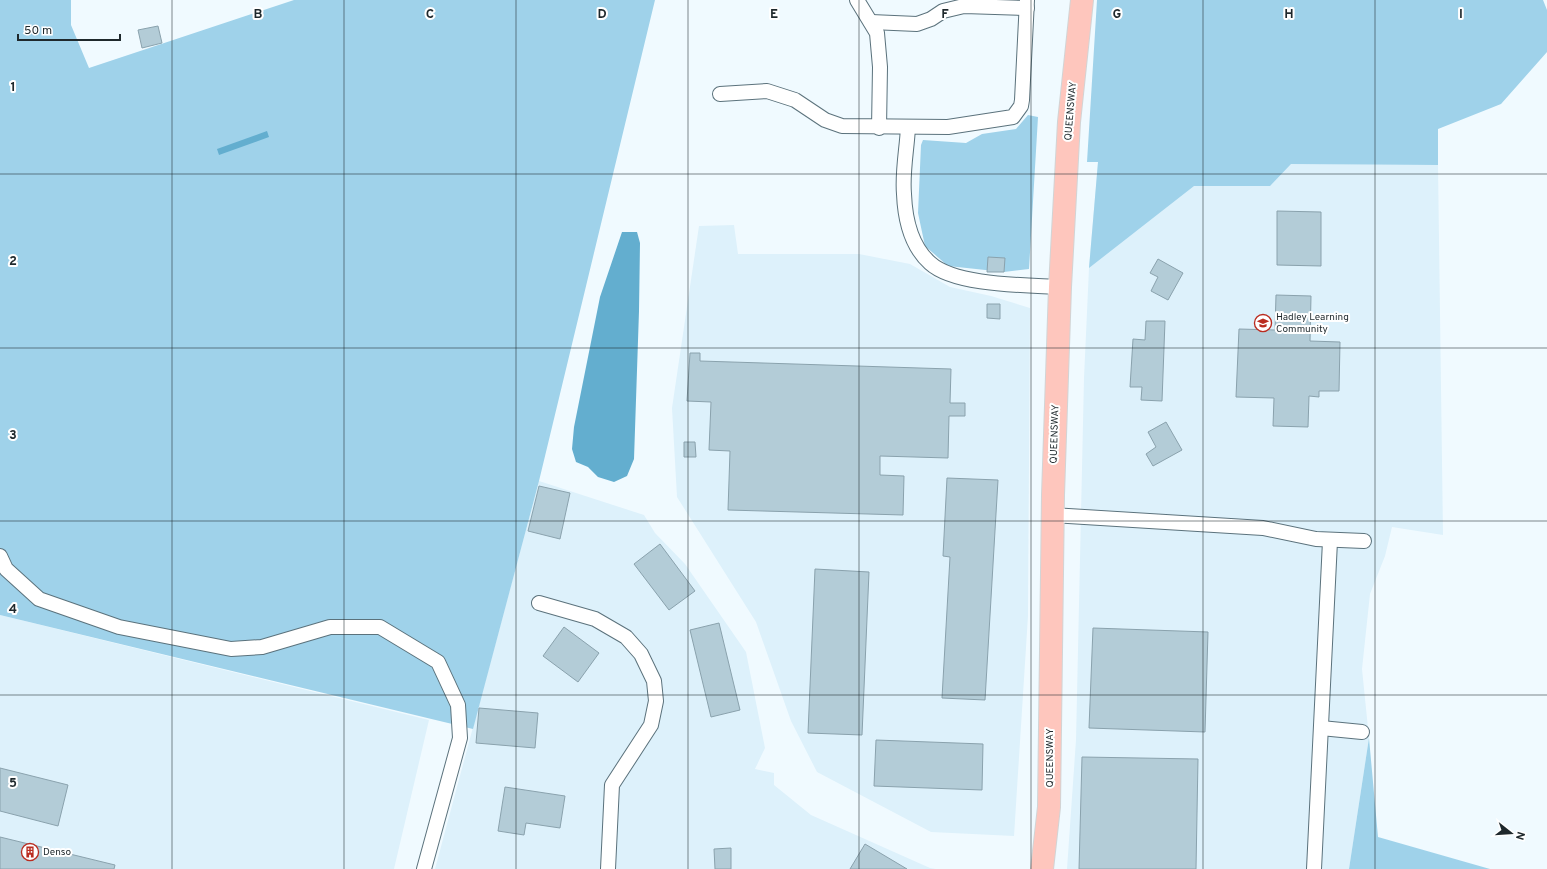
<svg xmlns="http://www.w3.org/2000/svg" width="1547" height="869" font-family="Overpass,sans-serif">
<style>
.built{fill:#ddf1fb}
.green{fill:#9fd2ea}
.water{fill:#63aecf}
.building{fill:#b3ccd7;stroke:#8aa2ad}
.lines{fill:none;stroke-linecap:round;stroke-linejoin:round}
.minor-casing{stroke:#5b727c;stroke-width:16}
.primary-casing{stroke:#d2d4d5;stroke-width:24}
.minor{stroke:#fff;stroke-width:14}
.primary{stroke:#fec6bd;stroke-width:22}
.grid{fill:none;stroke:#1e282c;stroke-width:1;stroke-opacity:0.55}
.labels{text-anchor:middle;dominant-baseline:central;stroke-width:4;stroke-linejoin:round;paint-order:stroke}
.street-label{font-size:10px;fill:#1e282c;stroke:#fff}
.poi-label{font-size:10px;fill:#1e282c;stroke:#fff;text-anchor:start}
.grid-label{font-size:13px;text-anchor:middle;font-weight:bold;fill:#1e282c;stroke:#fff;stroke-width:4;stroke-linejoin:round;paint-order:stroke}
</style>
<rect width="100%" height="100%" fill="#f0faff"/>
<g class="built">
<path d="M1098,162l340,3 5,370 -51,-8 -7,29 -15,38 -8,75 7,69 -20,131h-282l9,-129 8,-362 5,-110z"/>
<path d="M734,225l4,29h121l51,10 40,23 41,9 39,12 -2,308 -14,220 -83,-4 -114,-60 -26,-51 -35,-99 -79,-125 -5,-89 27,-182z"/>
<path d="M539,481l105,34 11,18 30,31 61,88 19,96 -10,21 19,4v12l37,30 119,53 6,1h-501z"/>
<path d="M0,615l429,105 -35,149h-394z"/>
</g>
<g class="green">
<path d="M0,0h71v25l18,43 205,-68h361l-116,481 -66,248 -473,-114z"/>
<path d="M1097,0h446l4,10v42l-46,52 -63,25v36l-147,-1 -21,22h-76l-105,82 9,-106h-11z"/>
<path d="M1028,115l10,2 -9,152 -25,3 -56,-6 -23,-20 -7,-33 3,-68 2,-5 43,3 16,-9 34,-5z"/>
<path d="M1369,738l9,99 112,32h-141z"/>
</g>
<g class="water">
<path d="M267,131l2,6 -50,18 -2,-6z"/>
<path d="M622,232h15l3,11 -1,68 -5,148 -7,17 -13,6 -16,-5 -10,-10 -12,-5 -4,-13 2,-22 26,-130z"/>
</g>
<g class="building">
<path d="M158,26l4,17 -20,5 -4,-18z"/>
<path d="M1277,211l44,1v54l-44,-1z"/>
<path d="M988,257l17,1 -1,14h-17z"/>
<path d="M1158,259l25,14 -15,27 -17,-9 7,-14 -8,-4z"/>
<path d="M1276,295l35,1 -1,45 30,1 -1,49h-20v6l-10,-1 -1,31 -35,-1 1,-28 -38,-1 3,-68 36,1z"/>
<path d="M987,304h13v15l-13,-1z"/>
<path d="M1146,321h19l-3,80 -21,-1 1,-13h-12l3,-48 12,1z"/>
<path d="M690,353h10v8l251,8 -1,34h15v13h-16l-1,42 -68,-2v19l24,1 -1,39 -175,-5 2,-59 -21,-1 2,-48 -24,-1z"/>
<path d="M1166,422l16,28 -29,16 -7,-12 10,-7 -8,-15z"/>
<path d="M684,442h11l1,15h-12z"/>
<path d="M947,478l51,2 -13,220 -43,-2 8,-141 -7,-1z"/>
<path d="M539,486l31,7 -10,46 -32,-8z"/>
<path d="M660,544l35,47 -26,19 -35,-46z"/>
<path d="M815,569l54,3 -7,163 -54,-2z"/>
<path d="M719,623l21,87 -29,7 -21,-87z"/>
<path d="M564,627l35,26 -21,29 -35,-26z"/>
<path d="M1093,628l115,4 -3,100 -116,-4z"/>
<path d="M479,708l59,5 -3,35 -59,-5z"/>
<path d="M876,740l107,4 -1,46 -108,-4z"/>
<path d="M1082,757l116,2 -2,110h-117z"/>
<path d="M0,768l68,17 -10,41 -58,-15z"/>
<path d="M505,787l60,9 -5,32 -34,-5 -2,12 -26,-4z"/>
<path d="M0,837l115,28 -1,4h-114z"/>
<path d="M865,844l42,25h-57z"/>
<path d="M731,848v21h-16l-1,-20z"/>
</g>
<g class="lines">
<g class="minor-casing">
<g id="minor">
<path d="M857,0l20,33 3,34 -1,61"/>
<path d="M871,22l46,2 14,-5 12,-8 21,-5 63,2"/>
<path d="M720,94l47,-3 28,9 30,20 17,6 106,1 65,-10 8,-11 1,-6 5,-100"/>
<path d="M908,127c-1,22 -6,45 -4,67 1,25 7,52 26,69 25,23 97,22 130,24"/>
<path d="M1052,515l211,13 53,11 48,2"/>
<path d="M0,556l6,13 33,30 80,28 112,22 31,-2 68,-20h50l58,35 20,43 2,33 -36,131"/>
<path d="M539,603l56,16 31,18 15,17 13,27 2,20 -5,24 -39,60 -4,84"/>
<path d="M1321,728l41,4"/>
<path d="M1314,869l16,-328"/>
</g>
</g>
<g class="primary-casing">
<path id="primary" d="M1042,869l7,-62 4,-312 7,-208 9,-165 13,-122"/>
</g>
<use href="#minor" class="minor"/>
<use href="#primary" class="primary"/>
</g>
<path class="grid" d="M172,0v869M344,0v869M516,0v869M688,0v869M859,0v869M1031,0v869M1203,0v869M1375,0v869M0,174h1547M0,348h1547M0,521h1547M0,695h1547"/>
<defs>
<g id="school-ring" transform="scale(0.9)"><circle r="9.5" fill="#fff" stroke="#ba2c20" stroke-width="1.5"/><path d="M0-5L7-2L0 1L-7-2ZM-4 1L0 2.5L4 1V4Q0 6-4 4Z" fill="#ba2c20"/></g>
<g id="building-ring" transform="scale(0.9)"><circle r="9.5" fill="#fff" stroke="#ba2c20" stroke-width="1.5"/><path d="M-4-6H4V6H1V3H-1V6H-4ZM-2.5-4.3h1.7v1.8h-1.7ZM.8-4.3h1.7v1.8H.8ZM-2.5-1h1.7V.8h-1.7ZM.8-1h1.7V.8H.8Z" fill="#ba2c20"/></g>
</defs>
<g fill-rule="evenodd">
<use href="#school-ring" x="1263" y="323"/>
<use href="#building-ring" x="30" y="852"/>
</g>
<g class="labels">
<g class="street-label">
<text transform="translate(1071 111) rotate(-85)">QUEENSWAY</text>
<text transform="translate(1055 434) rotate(-88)">QUEENSWAY</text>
<text transform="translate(1050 758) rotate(-90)">QUEENSWAY</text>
</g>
<g class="poi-label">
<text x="1276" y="317">Hadley Learning<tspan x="1276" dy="12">Community</tspan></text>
<text x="43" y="852">Denso</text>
</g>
</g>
<g class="grid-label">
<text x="258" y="18">B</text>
<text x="430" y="18">C</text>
<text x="602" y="18">D</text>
<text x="774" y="18">E</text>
<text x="945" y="18">F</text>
<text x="1117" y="18">G</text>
<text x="1289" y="18">H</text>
<text x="1461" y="18">I</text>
<text x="13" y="91">1</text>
<text x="13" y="265">2</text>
<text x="13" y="439">3</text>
<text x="13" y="613">4</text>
<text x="13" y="787">5</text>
</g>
<g transform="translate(1511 833) rotate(107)" stroke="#ffffff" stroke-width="3" paint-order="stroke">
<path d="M0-3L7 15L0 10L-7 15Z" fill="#1e282c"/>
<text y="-6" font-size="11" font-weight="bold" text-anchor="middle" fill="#1e282c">N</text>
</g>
<path d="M18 34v6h102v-6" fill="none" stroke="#1e282c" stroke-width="2"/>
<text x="24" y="34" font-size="12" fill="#1e282c" stroke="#ffffff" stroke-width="3" paint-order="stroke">50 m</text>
</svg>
